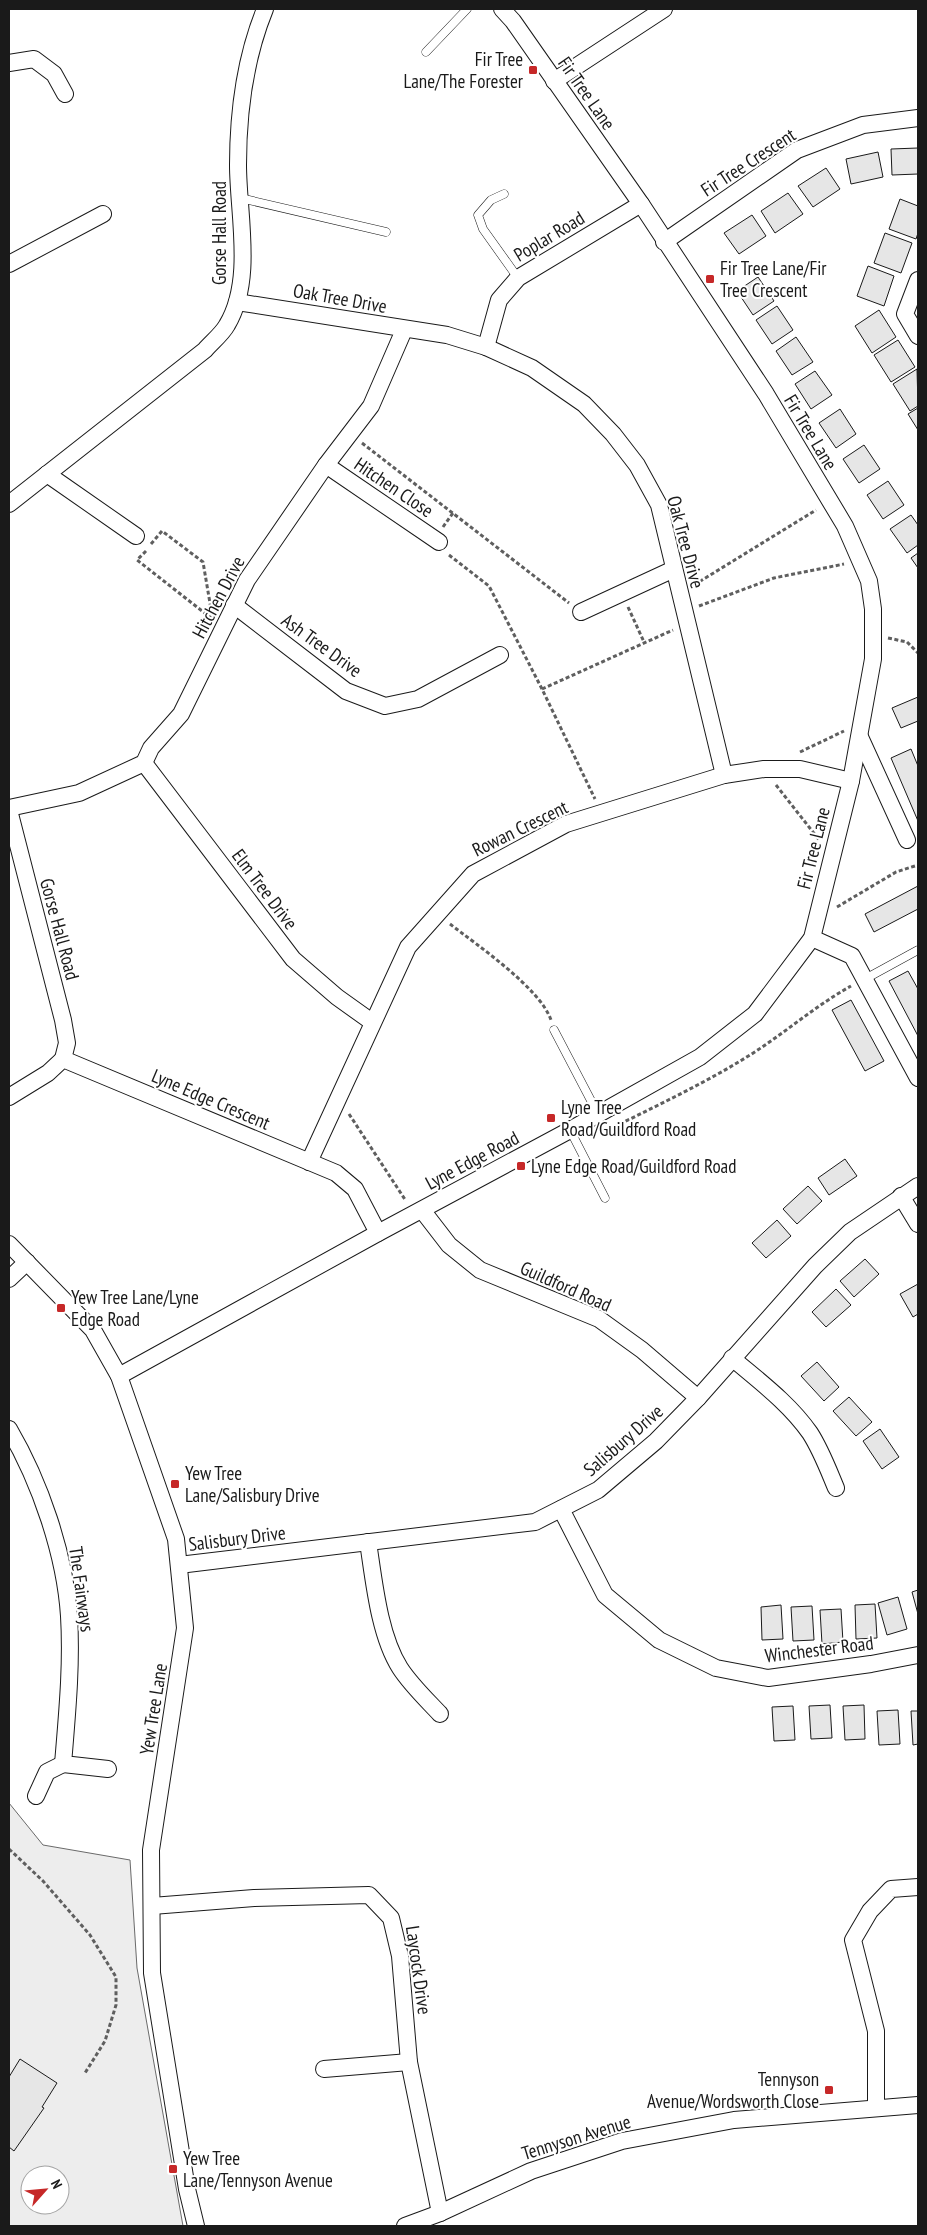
<svg xmlns="http://www.w3.org/2000/svg" width="927" height="2235" font-family="'PT Sans Narrow',sans-serif">
<style>
.built{fill:#ededed;stroke:#6a6a6a;fill-rule:evenodd}
.building{fill:#e6e6e6;stroke:#1a1a1a}
.lines{fill:none;stroke-linecap:round;stroke-linejoin:round}
.lane-casing{stroke:#1a1a1a;stroke-width:9}
.street-casing{stroke:#1a1a1a;stroke-width:18}
.path{stroke:#5f5f5f;stroke-width:3;stroke-dasharray:4 2.5;stroke-linecap:butt}
.lane{stroke:#fff;stroke-width:8}
.street{stroke:#fff;stroke-width:16}
.poi-dot{fill:#c62828;stroke:#fff;stroke-width:2}
.labels{text-anchor:middle;dominant-baseline:central;stroke-width:4;stroke-linejoin:round;paint-order:stroke}
.poi-label{font-size:19px;fill:#1a1a1a;stroke:#fff;text-anchor:start}
.street-label{font-size:19px;fill:#1a1a1a;stroke:#fff}
</style>
<rect width="100%" height="100%" fill="#fff"/>
<path class="built" d="M9,1803l34,42 87,15 7,108 46,258h-174zM30,2175h30v30h-30z"/>
<g class="building">
<path d="M918,148v26l-26,1 -1,-26z"/>
<path d="M878,152l5,25 -32,7 -5,-25z"/>
<path d="M826,168l14,21 -27,18 -15,-21z"/>
<path d="M788,193l15,21 -28,19 -14,-22z"/>
<path d="M900,199l18,7v27l-2,6 -27,-10z"/>
<path d="M752,215l14,21 -27,18 -15,-21z"/>
<path d="M885,233l27,10 -11,30 -27,-10z"/>
<path d="M868,266l26,10 -10,30 -27,-10z"/>
<path d="M758,277l16,24 -21,14 -16,-24z"/>
<path d="M777,306l16,24 -21,14 -16,-24z"/>
<path d="M879,310l17,27 -24,16 -17,-27z"/>
<path d="M796,337l17,25 -21,13 -16,-24z"/>
<path d="M898,340l17,27 -24,15 -17,-27z"/>
<path d="M917,369l1,37 -8,5 -17,-27z"/>
<path d="M815,371l17,24 -21,14 -16,-25z"/>
<path d="M918,408v22l-10,-16z"/>
<path d="M840,409l16,25 -20,14 -17,-25z"/>
<path d="M864,445l16,24 -21,14 -16,-24z"/>
<path d="M888,481l16,24 -21,14 -16,-24z"/>
<path d="M911,515l7,10v20l-11,8 -17,-24z"/>
<path d="M918,553v15l-7,-10z"/>
<path d="M918,697v24l-17,7 -9,-20z"/>
<path d="M911,749l7,17v55l-27,-63z"/>
<path d="M918,886v23l-44,23 -9,-18z"/>
<path d="M908,971l10,18v47l-29,-55z"/>
<path d="M851,1000l33,61 -19,10 -33,-61z"/>
<path d="M845,1159l12,17 -28,19 -11,-17z"/>
<path d="M808,1186l14,15 -25,23 -14,-15z"/>
<path d="M777,1220l14,16 -25,22 -14,-15z"/>
<path d="M865,1259l14,15 -25,23 -14,-16z"/>
<path d="M918,1284v30l-5,3 -13,-23z"/>
<path d="M836,1289l15,16 -25,22 -14,-15z"/>
<path d="M817,1362l22,25 -15,14 -23,-25z"/>
<path d="M849,1397l23,25 -16,14 -23,-25z"/>
<path d="M880,1429l19,28 -17,12 -19,-28z"/>
<path d="M918,1590v24l-6,-22z"/>
<path d="M898,1597l9,32 -20,6 -9,-32z"/>
<path d="M875,1604l2,34 -21,1 -1,-34z"/>
<path d="M781,1605l2,34 -21,1 -1,-33z"/>
<path d="M812,1606l2,34 -21,1 -2,-34z"/>
<path d="M841,1609l2,33 -21,2 -2,-34z"/>
<path d="M830,1705l2,33 -21,1 -2,-33z"/>
<path d="M864,1705l1,34 -20,1 -2,-34z"/>
<path d="M793,1706l2,34 -21,1 -2,-34z"/>
<path d="M898,1710l2,34 -21,1 -2,-34z"/>
<path d="M911,1711h7v33l-5,1z"/>
<path d="M20,2059l37,24 -15,24 2,1 -30,43 -5,-4v-70z"/>
</g>
<g class="lines">
<g class="lane-casing">
<g id="lane">
<path d="M426,52l41,-43"/>
<path d="M504,194l-13,6 -13,15 5,14 35,49"/>
<path d="M240,198l146,34"/>
<path d="M865,979l53,-29"/>
<path d="M554,1030l44,84"/>
<path d="M570,1130l35,68"/>
</g>
</g>
<g class="street-casing">
<g id="street">
<path d="M9,63l25,-4 20,15 11,20"/>
<path d="M554,81l110,-72"/>
<path d="M664,242l133,-92 66,-25 55,-7"/>
<path d="M9,264l94,-50"/>
<path d="M918,280l-13,34 13,22"/>
<path d="M237,302l210,33 39,12 46,21 52,36 29,30 24,31 22,40 65,270"/>
<path d="M486,347l13,-47 19,-22 123,-74"/>
<path d="M326,465l113,77"/>
<path d="M47,474l89,62"/>
<path d="M9,504l196,-154c7,-8 17,-16 22,-25 27,-45 11,-111 11,-160 0,-53 7,-107 27,-156"/>
<path d="M234,605l112,86 39,15 33,-7 82,-44"/>
<path d="M581,612l93,-43"/>
<path d="M860,737l47,103"/>
<path d="M144,763l149,196 44,38 35,25"/>
<path d="M9,808l70,-15 65,-30 7,-15 30,-34 66,-134 79,-115 45,-59 33,-76"/>
<path d="M9,810l54,210 4,23 -4,16"/>
<path d="M812,938l40,18 66,122"/>
<path d="M9,1097l39,-24 15,-14 273,114 19,16 23,44"/>
<path d="M309,1162l99,-215 65,-73 93,-50 158,-49 40,-6h36l51,12"/>
<path d="M901,1196l17,28"/>
<path d="M422,1210l27,35 31,25 119,49 43,31 56,48"/>
<path d="M9,1244l84,86 26,46 57,163 9,89 -34,222 1,123 35,216 9,37"/>
<path d="M9,1279l18,-17"/>
<path d="M732,1358c27,23 57,45 78,75 11,17 18,36 26,55"/>
<path d="M119,1376l259,-143 192,-103 130,-73 55,-43 57,-76 39,-157 22,-122v-50l-4,-28 -24,-55 -79,-132 -125,-190 -128,-183 -11,-12"/>
<path d="M9,1429c31,53 56,125 60,187 3,49 -2,99 -6,148l45,5"/>
<path d="M561,1509l44,86 54,45 57,28 52,10 103,-14 47,-9"/>
<path d="M368,1542c6,39 11,93 32,126 11,17 26,31 40,46"/>
<path d="M179,1565l356,-43 63,-32 58,-49 42,-43 117,-132 35,-34 68,-46"/>
<path d="M36,1796l11,-24 16,-8"/>
<path d="M152,1906l102,-8 115,-3 22,23 9,38 9,106 31,151"/>
<path d="M324,2069l85,-7"/>
<path d="M876,2108v-77l-23,-91 17,-29 21,-22 27,-2"/>
<path d="M405,2226l35,-13 91,-42 91,-30 112,-21 184,-15"/>
</g>
</g>
<g class="path">
<path d="M362,443l207,160"/>
<path d="M443,527l10,-14"/>
<path d="M151,544l11,-13 41,31 9,53"/>
<path d="M146,551l-9,9 74,58"/>
<path d="M449,555l40,31 53,103 53,110"/>
<path d="M694,585l122,-75"/>
<path d="M699,606l75,-28 70,-14"/>
<path d="M628,607l16,35"/>
<path d="M888,638l19,4 11,11"/>
<path d="M542,689l131,-59"/>
<path d="M800,752l44,-21"/>
<path d="M776,785l44,56"/>
<path d="M837,907l59,-35 22,-7"/>
<path d="M450,924c27,21 90,64 101,96"/>
<path d="M349,1114l57,87"/>
<path d="M614,1127c46,-23 93,-45 136,-72 35,-22 65,-49 101,-69"/>
<path d="M9,1849l34,32 47,54 26,42v28l-11,36 -20,32"/>
</g>
<use href="#lane" class="lane"/>
<use href="#street" class="street"/>
</g>
<g class="poi-dot">
<rect x="528" y="65" width="10" height="10" rx="2.5"/>
<rect x="705" y="274" width="10" height="10" rx="2.5"/>
<rect x="546" y="1113" width="10" height="10" rx="2.5"/>
<rect x="516" y="1161" width="10" height="10" rx="2.5"/>
<rect x="56" y="1303" width="10" height="10" rx="2.5"/>
<rect x="170" y="1479" width="10" height="10" rx="2.5"/>
<rect x="824" y="2085" width="10" height="10" rx="2.5"/>
<rect x="168" y="2164" width="10" height="10" rx="2.5"/>
</g>
<g class="labels">
<g class="poi-label">
<text x="523" y="59" text-anchor="end">Fir Tree<tspan x="523" dy="22">Lane/The Forester</tspan></text>
<text x="720" y="268">Fir Tree Lane/Fir<tspan x="720" dy="22">Tree Crescent</tspan></text>
<text x="561" y="1107">Lyne Tree<tspan x="561" dy="22">Road/Guildford Road</tspan></text>
<text x="531" y="1166">Lyne Edge Road/Guildford Road</text>
<text x="71" y="1297">Yew Tree Lane/Lyne<tspan x="71" dy="22">Edge Road</tspan></text>
<text x="185" y="1473">Yew Tree<tspan x="185" dy="22">Lane/Salisbury Drive</tspan></text>
<text x="819" y="2079" text-anchor="end">Tennyson<tspan x="819" dy="22">Avenue/Wordsworth Close</tspan></text>
<text x="183" y="2158">Yew Tree<tspan x="183" dy="22">Lane/Tennyson Avenue</tspan></text>
</g>
<g class="street-label">
<text transform="translate(587 93) rotate(55)">Fir Tree Lane</text>
<text transform="translate(748 162) rotate(-33)">Fir Tree Crescent</text>
<text transform="translate(219 233) rotate(-90)">Gorse Hall Road</text>
<text transform="translate(549 236) rotate(-31)">Poplar Road</text>
<text transform="translate(340 298) rotate(10)">Oak Tree Drive</text>
<text transform="translate(811 432) rotate(59)">Fir Tree Lane</text>
<text transform="translate(394 487) rotate(34)">Hitchen Close</text>
<text transform="translate(686 542) rotate(75)">Oak Tree Drive</text>
<text transform="translate(218 597) rotate(-62)">Hitchen Drive</text>
<text transform="translate(322 645) rotate(36)">Ash Tree Drive</text>
<text transform="translate(520 828) rotate(-26)">Rowan Crescent</text>
<text transform="translate(813 848) rotate(-76)">Fir Tree Lane</text>
<text transform="translate(265 889) rotate(53)">Elm Tree Drive</text>
<text transform="translate(60 929) rotate(75)">Gorse Hall Road</text>
<text transform="translate(211 1099) rotate(23)">Lyne Edge Crescent</text>
<text transform="translate(472 1160) rotate(-28)">Lyne Edge Road</text>
<text transform="translate(566 1286) rotate(24)">Guildford Road</text>
<text transform="translate(623 1440) rotate(-41)">Salisbury Drive</text>
<text transform="translate(237 1538) rotate(-7)">Salisbury Drive</text>
<text transform="translate(82 1589) rotate(82)">The Fairways</text>
<text transform="translate(819 1649) rotate(-7)">Winchester Road</text>
<text transform="translate(153 1709) rotate(-81)">Yew Tree Lane</text>
<text transform="translate(419 1970) rotate(82)">Laycock Drive</text>
<text transform="translate(576 2137) rotate(-17)">Tennyson Avenue</text>
</g>
</g>
<rect width="927" height="2235" fill="none" stroke="#1a1a1a" stroke-width="20"/>
<g transform="translate(45 2190) rotate(63)"><circle r="24" fill="#ffffff" stroke="#a3a3a3"/>
<path d="M0-4L9 19L0 12L-9 19Z" fill="#c62828"/>
<text y="-8" font-size="14" font-weight="bold" text-anchor="middle" fill="#1a1a1a">N</text>
</g>
</svg>
